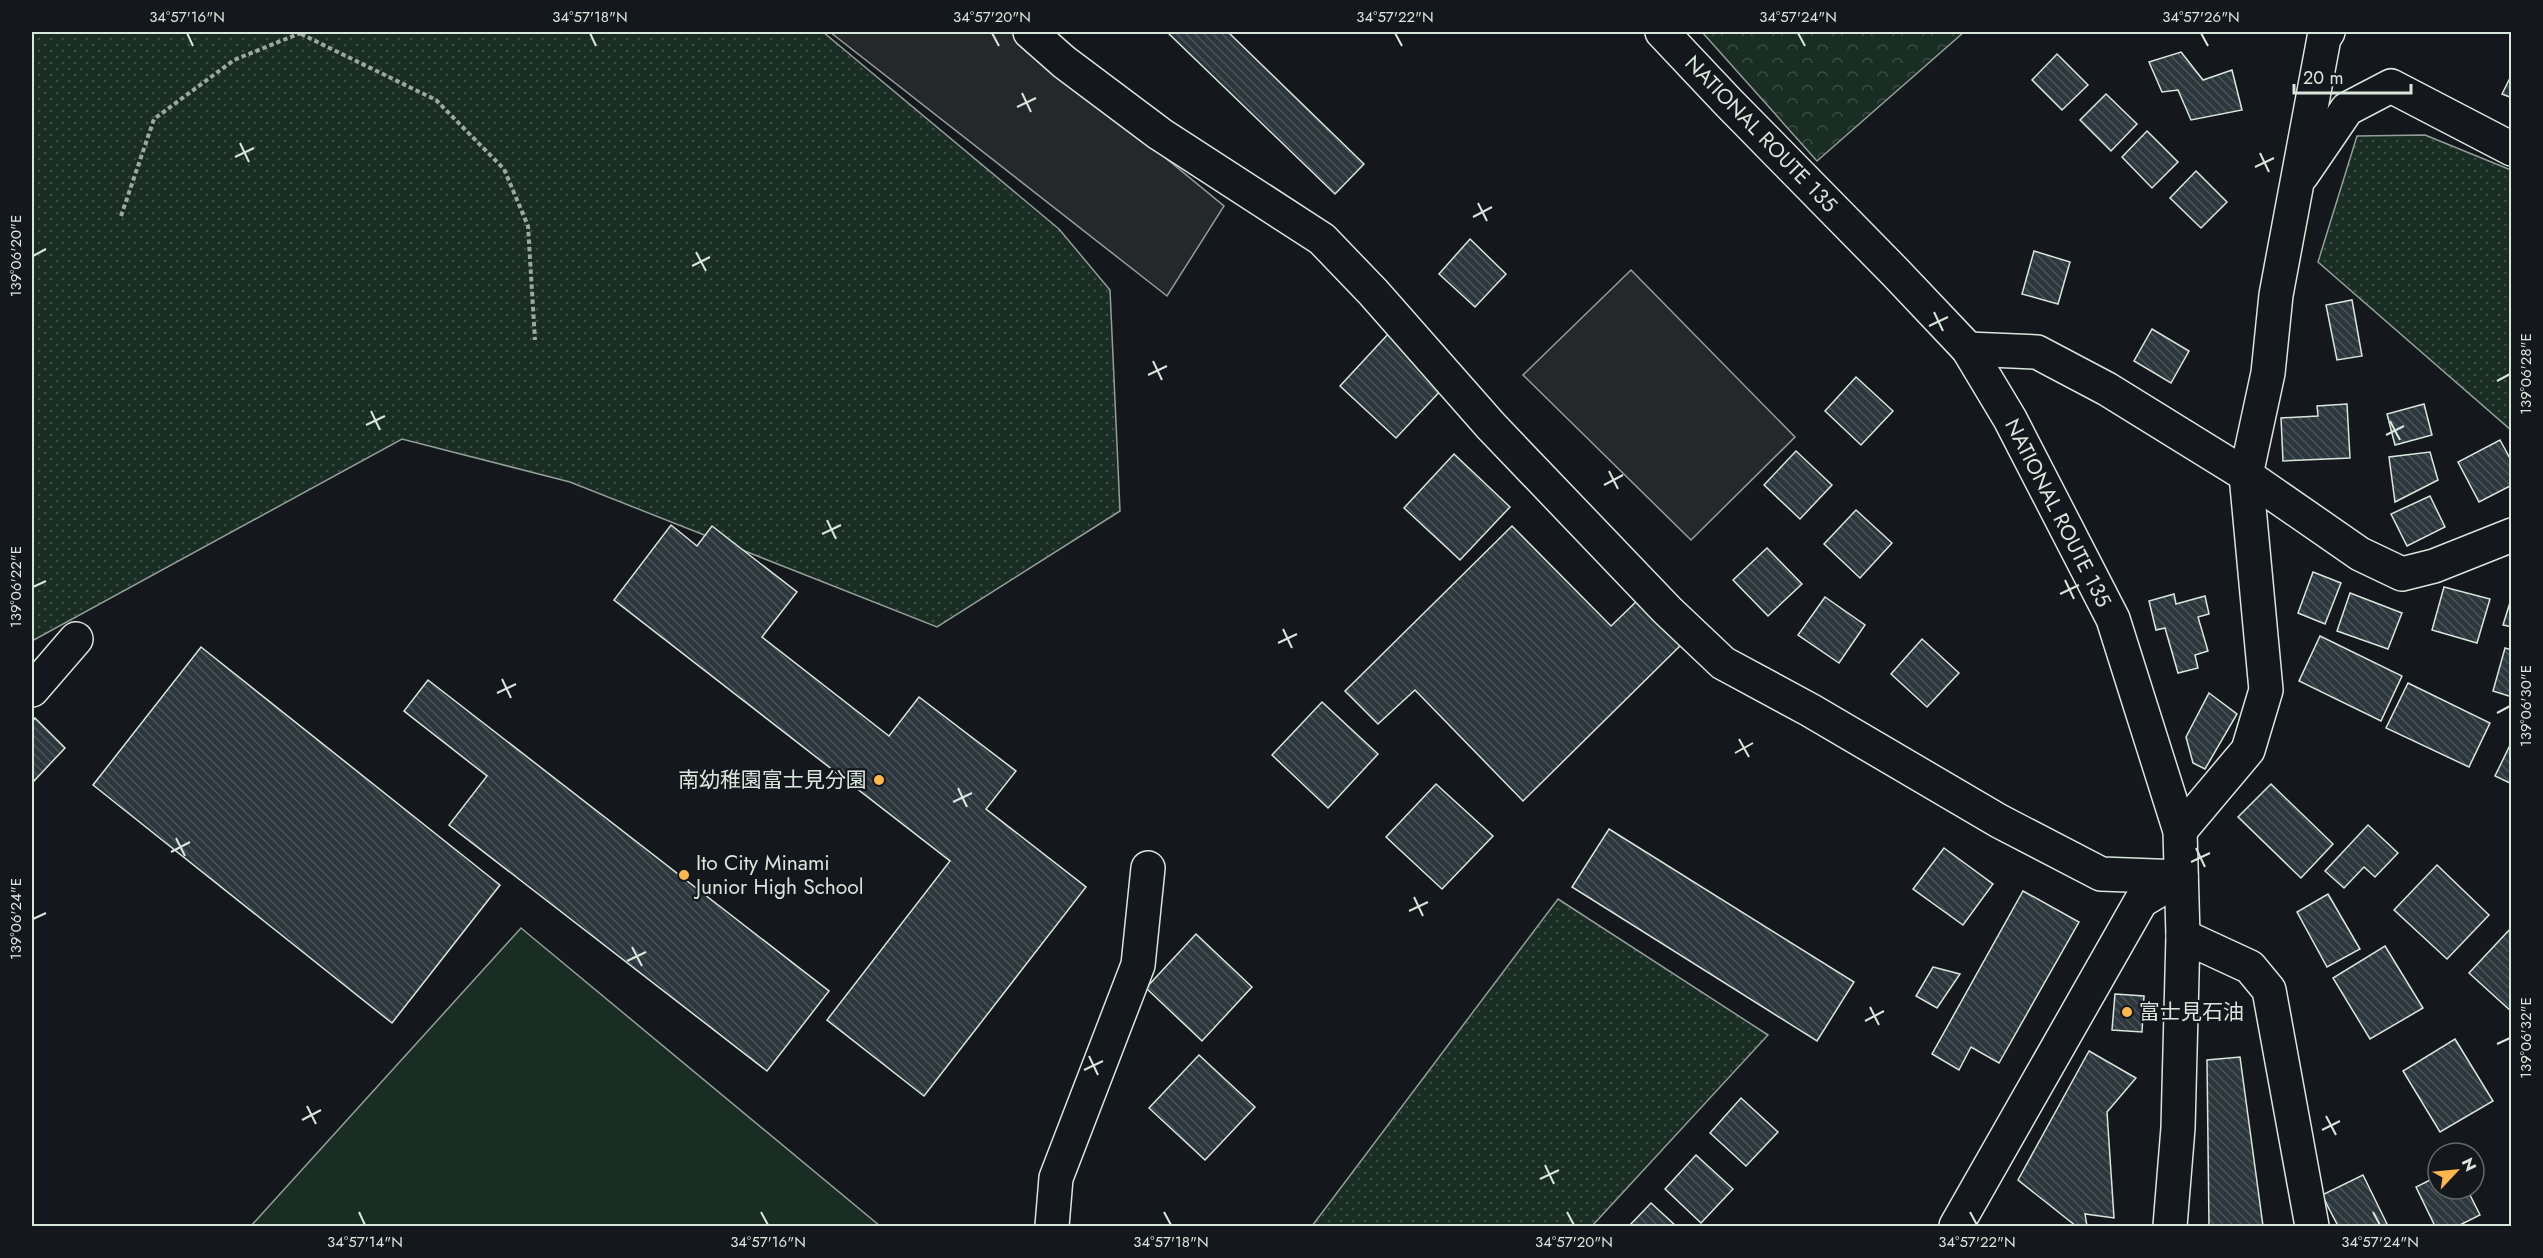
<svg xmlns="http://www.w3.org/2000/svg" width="2543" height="1258" font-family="Jost,'Noto Sans JP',sans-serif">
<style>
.grass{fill:url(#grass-dots);stroke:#939e99;stroke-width:1.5}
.forest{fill:url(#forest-crowns);stroke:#939e99;stroke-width:1.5}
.pitch{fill:#1a2d24;stroke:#939e99;stroke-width:1.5}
.parking{fill:#24282b;stroke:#939e99;stroke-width:1.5}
.building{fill:url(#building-back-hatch);stroke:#d8e6dc;stroke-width:1.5}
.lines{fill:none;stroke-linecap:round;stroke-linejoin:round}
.street-casing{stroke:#d8e6dc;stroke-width:36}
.highway-casing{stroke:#d8e6dc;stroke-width:36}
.path{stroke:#9da8a2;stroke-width:4;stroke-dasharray:4.5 3;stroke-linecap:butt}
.street{stroke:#14181c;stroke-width:33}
.highway{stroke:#14181c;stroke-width:33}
.ticks{fill:none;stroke:#d8e6dc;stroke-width:2}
.poi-dot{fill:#ffb74d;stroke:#14181c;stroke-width:2}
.labels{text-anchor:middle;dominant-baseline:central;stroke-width:4.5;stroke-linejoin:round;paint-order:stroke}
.street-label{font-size:21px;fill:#d8e6dc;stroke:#14181c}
.poi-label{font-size:21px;fill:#d8e6dc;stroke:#14181c;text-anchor:start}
.neatline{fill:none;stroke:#d8e6dc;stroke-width:2}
.ticks-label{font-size:15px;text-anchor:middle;fill:#d8e6dc}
</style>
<defs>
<pattern id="grass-dots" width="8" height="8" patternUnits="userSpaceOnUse" patternTransform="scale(1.5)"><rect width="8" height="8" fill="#1a2d24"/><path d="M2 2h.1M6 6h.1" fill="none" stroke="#3b4b43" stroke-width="1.8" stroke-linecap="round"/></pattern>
<pattern id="forest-crowns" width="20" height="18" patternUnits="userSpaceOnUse" patternTransform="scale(1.5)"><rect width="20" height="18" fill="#1a2d24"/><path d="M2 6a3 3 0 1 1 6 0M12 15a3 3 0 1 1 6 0" fill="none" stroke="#3b4b43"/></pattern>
<pattern id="building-back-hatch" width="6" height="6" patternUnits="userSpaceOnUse" patternTransform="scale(1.5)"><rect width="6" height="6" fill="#2c363c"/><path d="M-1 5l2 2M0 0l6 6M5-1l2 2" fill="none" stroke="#4a5358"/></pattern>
</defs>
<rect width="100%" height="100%" fill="#14181c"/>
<g class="grass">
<path d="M32,32h791l236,197 51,61 10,221 -183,116 -367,-145 -168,-43 -370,202z"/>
<path d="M2425,135l86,35v260l-193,-168 39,-126z"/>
<path d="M1558,899l210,136 -176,191h-280z"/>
</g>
<path class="forest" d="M1702,32h262l-147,129z"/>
<path class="pitch" d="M521,928l359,298h-629z"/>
<g class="parking">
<path d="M830,32h182l212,174 -57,90z"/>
<path d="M1631,270l164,167 -104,103 -168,-165z"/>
</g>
<g class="building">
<path d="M1167,32h61l136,132 -29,30z"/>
<path d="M2181,52l22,28 29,-10 10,40 -51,10 -13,-30 -16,2 -13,-30z"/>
<path d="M2057,54l31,31 -26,25 -30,-30z"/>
<path d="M2512,74v24l-10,-4z"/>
<path d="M2106,94l31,30 -26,27 -31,-31z"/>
<path d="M2147,131l31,31 -26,26 -30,-31z"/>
<path d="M2196,171l31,31 -26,26 -31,-30z"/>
<path d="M1470,239l36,35 -31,33 -36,-33z"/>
<path d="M2034,251l36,11 -12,42 -36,-10z"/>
<path d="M2352,300l10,56 -25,4 -11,-55z"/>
<path d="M2152,329l37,22 -18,32 -37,-22z"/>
<path d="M1390,332l56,53 -50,53 -56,-52z"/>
<path d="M1856,377l37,34 -32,34 -36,-34z"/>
<path d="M2347,404l3,54 -67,3 -2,-43 37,-2 -1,-10z"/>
<path d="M2424,404l8,31 -37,10 -8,-31z"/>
<path d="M2500,440l12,22v23l-33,17 -21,-40z"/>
<path d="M1796,451l36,34 -32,34 -36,-34z"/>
<path d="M2430,452l8,28 -43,22 -6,-45z"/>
<path d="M1454,454l56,53 -50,53 -56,-52z"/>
<path d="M2430,496l15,31 -38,19 -16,-32z"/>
<path d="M1856,510l36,33 -32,35 -36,-34z"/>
<path d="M671,525l26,21 15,-20 85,66 -35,45 127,99 30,-39 97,74 -30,38 100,78 -162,209 -97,-76 123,-159 -336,-261z"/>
<path d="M1512,526l99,100 31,-30 43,45 -162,160 -108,-111 -37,34 -33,-33z"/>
<path d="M1767,548l35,36 -34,32 -35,-36z"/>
<path d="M2313,572l28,11 -16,41 -27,-11z"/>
<path d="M2444,587l46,12 -13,44 -45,-13z"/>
<path d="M2350,593l52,20 -14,36 -51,-18z"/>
<path d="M2174,594l2,10 29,-8 4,18 -11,3 10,34 -13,4 3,13 -20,5 -13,-45 -9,2 -7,-29z"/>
<path d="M2512,596v31l-9,-2z"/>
<path d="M1825,597l40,28 -26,38 -41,-28z"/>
<path d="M2320,636l82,40 -21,45 -82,-40z"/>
<path d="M1922,639l37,34 -32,34 -36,-33z"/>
<path d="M201,647l299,238 -108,138 -299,-238z"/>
<path d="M2505,648l7,2v47l-19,-6z"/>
<path d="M428,680l401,311 -62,80 -318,-246 38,-49 -83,-65z"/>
<path d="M2408,683l82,40 -21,44 -83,-39z"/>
<path d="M2209,693l28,21 -32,55 -12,-6 -7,-26z"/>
<path d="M1322,702l56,52 -50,54 -56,-53z"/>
<path d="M35,718l30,30 -33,35v-61z"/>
<path d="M2512,741v43l-17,-8z"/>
<path d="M1436,784l57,52 -51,53 -56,-52z"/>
<path d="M2271,784l62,60 -32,34 -63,-61z"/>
<path d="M2368,825l30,28 -23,24 -11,-10 -20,21 -19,-17z"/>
<path d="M1609,829l245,153 -37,59 -245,-154z"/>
<path d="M1944,848l49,36 -30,41 -50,-36z"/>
<path d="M2437,865l52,50 -42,44 -53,-49z"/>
<path d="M2023,891l56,31 -80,141 -28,-16 -12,23 -27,-16z"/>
<path d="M2328,894l32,55 -33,18 -30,-55z"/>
<path d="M2511,928h1v84l-43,-39z"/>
<path d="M1196,934l56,53 -50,54 -56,-53z"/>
<path d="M2385,946l38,62 -53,31 -37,-61z"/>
<path d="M1933,967l27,7 -23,34 -21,-12z"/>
<path d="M2115,994l29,2 -2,36 -30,-2z"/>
<path d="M2455,1039l38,62 -53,31 -37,-61z"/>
<path d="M2089,1051l47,27 -29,34 7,106 -29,-4 2,12h-11l-58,-46z"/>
<path d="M1199,1055l56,52 -50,53 -56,-52z"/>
<path d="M2240,1057l23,169h-54l-2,-166z"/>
<path d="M1741,1098l37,34 -32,34 -36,-33z"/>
<path d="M1696,1155l37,34 -32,34 -36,-34z"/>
<path d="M2363,1175l25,51h-50l-16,-31z"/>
<path d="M2438,1176v13h29l13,26 -22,11h-23l-19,-39z"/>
<path d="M1651,1203l25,23h-47z"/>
</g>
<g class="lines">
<g class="street-casing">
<g id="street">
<path d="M1030,32l34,30 96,72 162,105 51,53 118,134 176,184 56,53 87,47 189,111 102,53 80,3"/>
<path d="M2302,175l45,-66 44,-23 121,63"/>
<path d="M1968,349l69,3 70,37 139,86 114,79 42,20 32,-8 78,-31"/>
<path d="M32,690l44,-51"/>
<path d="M2180,831l68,-81 18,-60 -20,-215 22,-102 8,-78 48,-257 4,-6"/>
<path d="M2183,936l67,31 19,23 43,236"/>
<path d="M1052,1226l4,-48 82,-213 10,-97"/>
<path d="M1956,1226l185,-325 40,-24"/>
</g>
</g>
<g class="highway-casing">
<path id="highway" d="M1662,32l67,71 167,170 72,76 42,70 103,200 67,212 3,105 -5,192 -8,98"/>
</g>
<g class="path">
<path d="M301,34l135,66 68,69 24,57 7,114"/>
<path d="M121,216l33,-97 80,-59 69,-28"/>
</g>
<use href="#street" class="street"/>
<use href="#highway" class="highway"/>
</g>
<path class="ticks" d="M187,33l6,13M590,33l6,13M992,33l7,13M1395,33l7,13M1798,33l7,13M2201,33l7,13M1022,93l9,19M1017,107l19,-9M240,143l9,19M2260,153l9,19M235,157l19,-9M2255,167l19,-9M1478,203l9,18M1473,217l19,-10M696,252l10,19M33,256l13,-7M692,266l18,-9M1934,312l9,19M1929,326l19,-9M1153,361l9,19M1148,375l19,-9M2497,381l13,-7M371,411l9,19M2390,421l10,19M366,425l19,-9M2386,435l18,-9M1609,471l9,18M1604,485l19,-10M827,520l9,19M822,534l19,-9M2065,580l9,19M33,587l13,-6M2060,594l19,-9M1283,629l9,19M1278,643l19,-9M502,679l9,19M497,693l19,-9M2497,713l13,-7M1739,739l10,18M1735,753l18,-10M958,788l9,19M953,802l19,-9M176,838l9,18M2196,848l9,19M171,852l19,-10M2191,862l19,-9M1414,897l9,19M1409,911l19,-9M33,919l13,-6M632,947l10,19M627,961l19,-9M1870,1007l9,18M1865,1021l19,-10M2497,1044l13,-6M1089,1056l9,19M1084,1070l19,-9M307,1106l9,18M2326,1116l10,19M302,1120l19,-10M2322,1130l18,-9M1545,1165l9,19M1540,1179l19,-9M359,1212l6,13M761,1212l7,13M1164,1212l7,13M1567,1212l7,13M1970,1212l7,13M2373,1212l7,13"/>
<g class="poi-dot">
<circle cx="879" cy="780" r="6"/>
<circle cx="684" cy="875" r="6"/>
<circle cx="2127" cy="1012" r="6"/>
</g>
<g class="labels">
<g class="street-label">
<text transform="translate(1761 134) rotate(46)">NATIONAL ROUTE 135</text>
<text transform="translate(2058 513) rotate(63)">NATIONAL ROUTE 135</text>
</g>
<g class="poi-label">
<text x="867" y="780" text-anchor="end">南幼稚園富士見分園</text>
<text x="696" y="863">Ito City Minami<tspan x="696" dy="24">Junior High School</tspan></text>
<text x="2139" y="1012">富士見石油</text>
</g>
</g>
<rect width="2543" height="1258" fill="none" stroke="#14181c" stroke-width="66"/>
<g transform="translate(2456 1171) rotate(64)"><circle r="28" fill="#14181c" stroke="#626a69" stroke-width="1.5"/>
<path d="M0-4.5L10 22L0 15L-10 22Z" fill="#ffb74d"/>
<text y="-9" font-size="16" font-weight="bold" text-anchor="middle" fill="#d8e6dc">N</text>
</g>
<path d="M2294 84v9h117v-9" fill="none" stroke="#d8e6dc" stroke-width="3"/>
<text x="2303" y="84" font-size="18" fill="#d8e6dc" stroke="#14181c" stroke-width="4.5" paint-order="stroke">20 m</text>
<rect x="33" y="33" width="2477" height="1192" class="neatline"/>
<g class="ticks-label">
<text x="187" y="22">34°57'16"N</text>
<text x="590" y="22">34°57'18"N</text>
<text x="992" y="22">34°57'20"N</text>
<text x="1395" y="22">34°57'22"N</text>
<text x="1798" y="22">34°57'24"N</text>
<text x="2201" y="22">34°57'26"N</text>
<text transform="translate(16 256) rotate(-90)" y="5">139°06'20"E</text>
<text transform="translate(2526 374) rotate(-90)" y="5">139°06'28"E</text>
<text transform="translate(16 587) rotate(-90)" y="5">139°06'22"E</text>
<text transform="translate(2526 706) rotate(-90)" y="5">139°06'30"E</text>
<text transform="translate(16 919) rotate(-90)" y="5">139°06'24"E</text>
<text transform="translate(2526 1038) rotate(-90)" y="5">139°06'32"E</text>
<text x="365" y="1247">34°57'14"N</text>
<text x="768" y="1247">34°57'16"N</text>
<text x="1171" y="1247">34°57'18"N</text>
<text x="1574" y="1247">34°57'20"N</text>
<text x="1977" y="1247">34°57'22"N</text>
<text x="2380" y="1247">34°57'24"N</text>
</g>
</svg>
